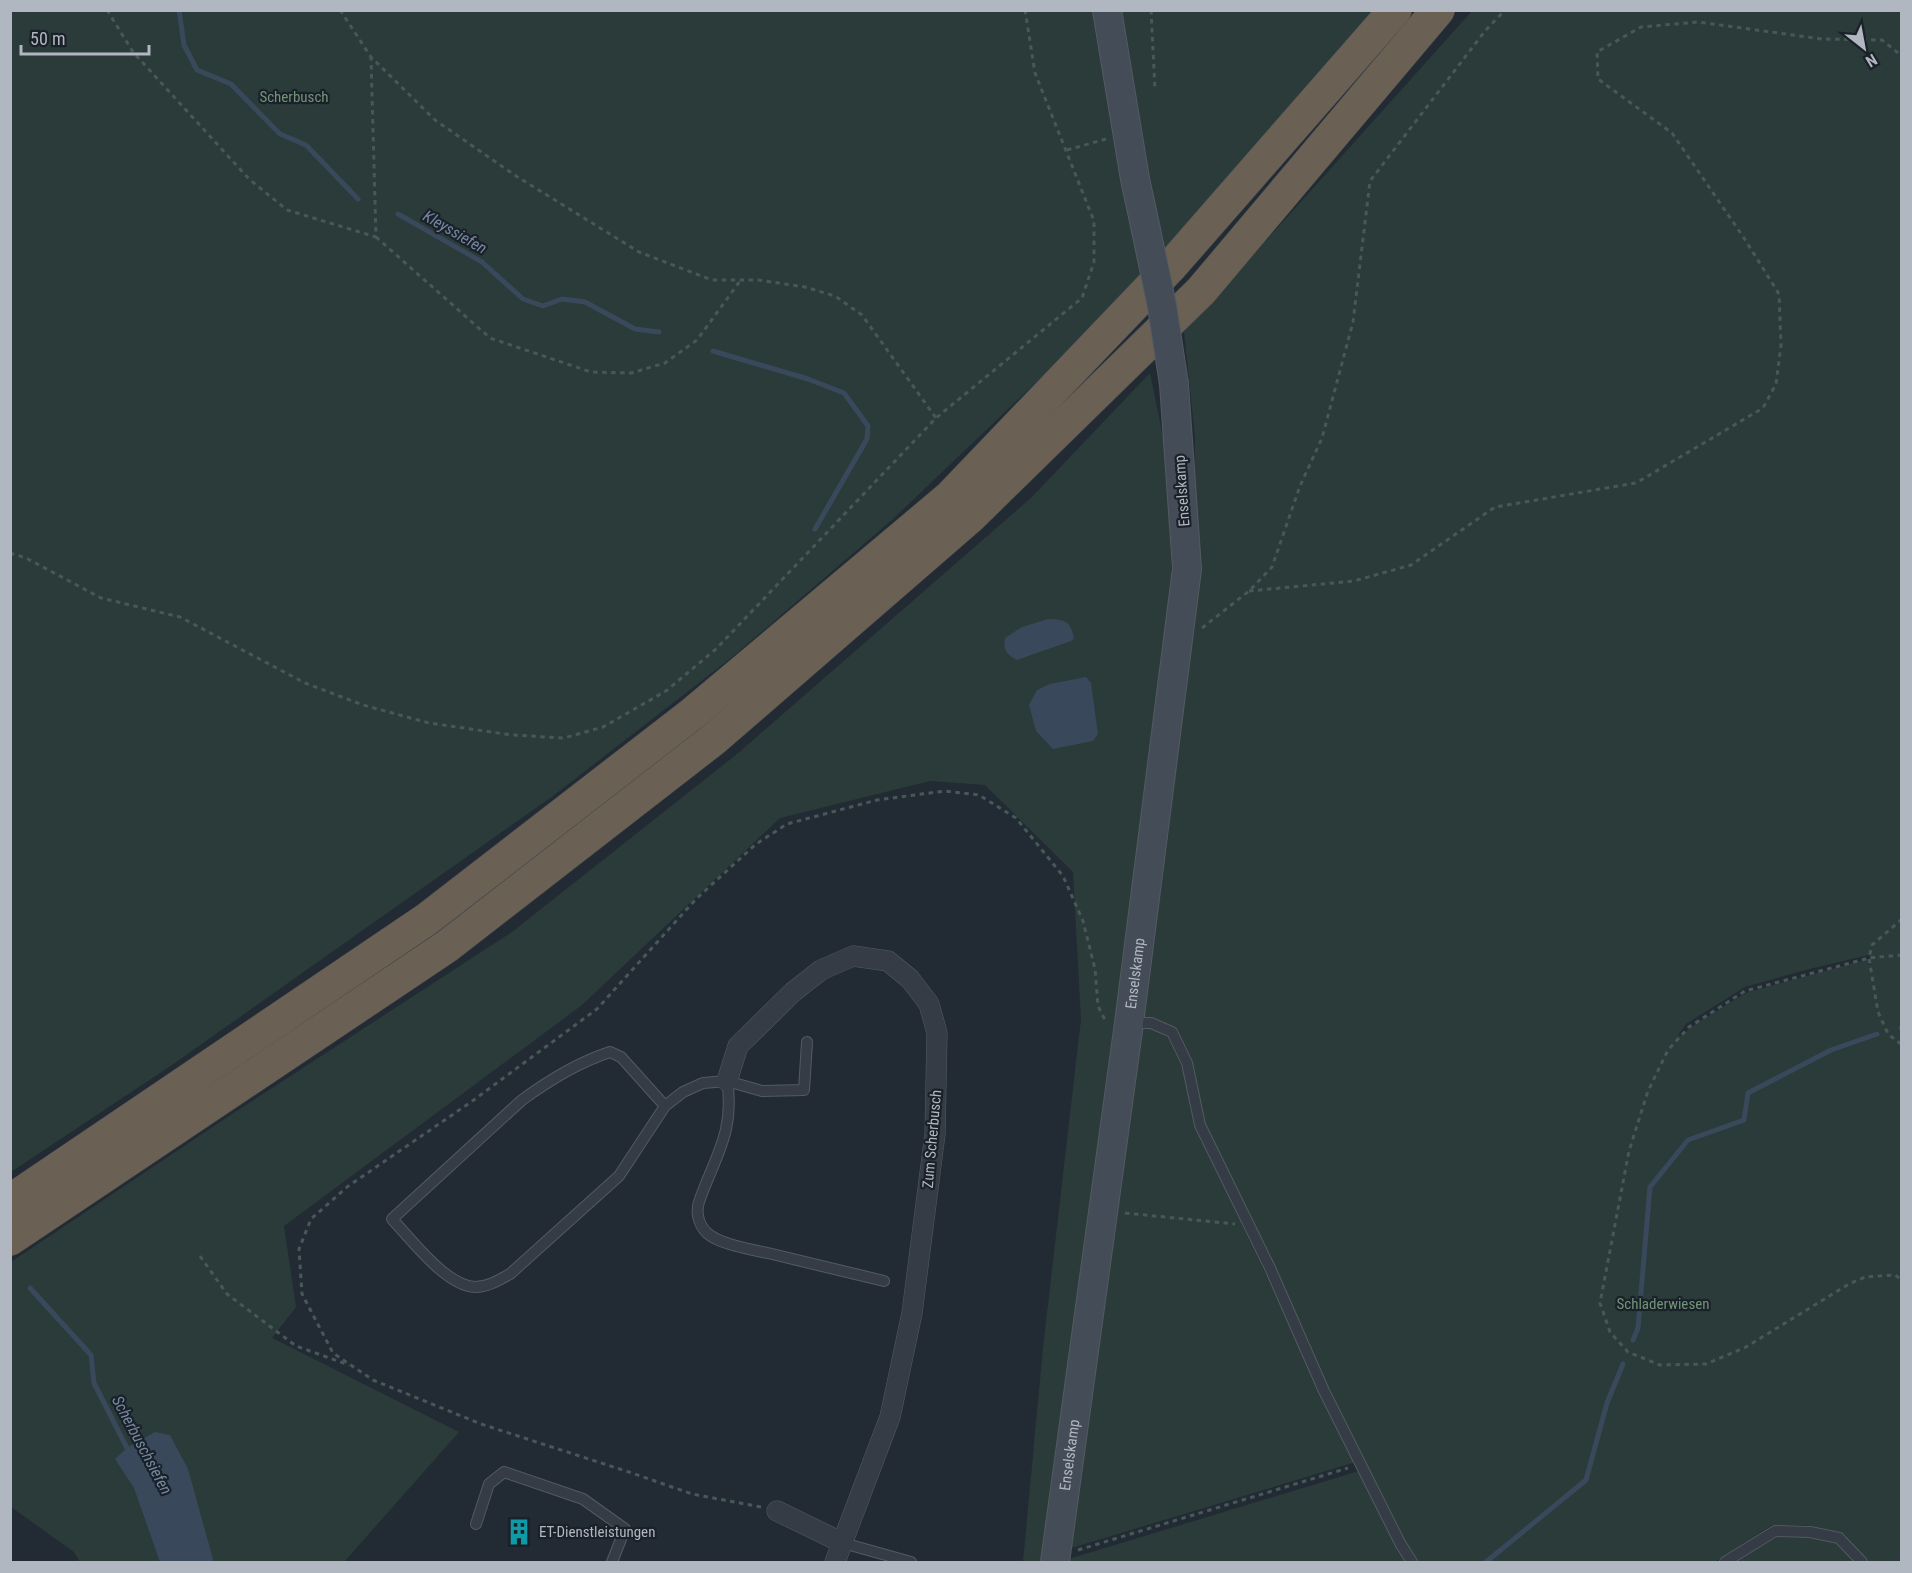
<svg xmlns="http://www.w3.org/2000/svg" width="1912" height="1573" font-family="'Roboto Condensed',sans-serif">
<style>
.green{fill:#2a3b3a;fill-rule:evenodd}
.water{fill:#39495b}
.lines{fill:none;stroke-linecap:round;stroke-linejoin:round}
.stream{stroke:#39495b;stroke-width:5}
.lane-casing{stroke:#535a62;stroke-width:12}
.street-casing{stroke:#535a62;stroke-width:21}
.secondary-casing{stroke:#535a62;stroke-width:30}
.highway-casing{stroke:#40474f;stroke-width:34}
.path{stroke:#485859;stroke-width:3;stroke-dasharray:4.5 4.5;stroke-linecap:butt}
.lane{stroke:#353c45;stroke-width:10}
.street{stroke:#353c45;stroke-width:20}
.secondary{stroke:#444c57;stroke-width:28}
.highway{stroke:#6a6053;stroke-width:33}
.secondary-bridge-casing{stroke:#535a62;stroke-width:30;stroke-linecap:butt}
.secondary-bridge{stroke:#444c57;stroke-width:28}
.labels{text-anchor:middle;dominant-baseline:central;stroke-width:4.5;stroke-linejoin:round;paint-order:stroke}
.park-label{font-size:15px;fill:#729478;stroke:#1b2129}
.street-label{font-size:15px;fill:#b0b7c1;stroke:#1b2129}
.poi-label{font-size:15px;fill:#b0b7c1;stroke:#1b2129;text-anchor:start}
.water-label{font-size:16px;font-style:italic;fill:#7489a1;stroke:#1b2129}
</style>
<rect width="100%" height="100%" fill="#222b34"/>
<g class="green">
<path d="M11,11h1369l-216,249 -271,259 -162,139 -178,138 -381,269 -161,107z"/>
<path d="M1472,11h429v1551h-37l-26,-30 -32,-7h-34l-57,37h-299l-14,-22 -75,-153 -122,-262 -29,-95 -39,-13 55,-449 3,-131 -11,-105zM1869,955l2,10h-3v-6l-122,34 -49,30 -17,13 -2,-1 8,-11 59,-37 64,-18z"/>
<path d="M1150,373l16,78 6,127 -54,449 -73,535h-22l20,-214 38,-329 -8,-147 -88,-87 -55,-4 -150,37 -198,187 -298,221 12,81 -24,31 187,94 -115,130h-264l-6,-10 -63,-45v-245l221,-148 280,-182 225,-178 295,-257z"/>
<path d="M1138,1027c10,1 24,2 31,10 14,14 21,68 25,88l162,337 -288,87z"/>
<path d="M1359,1471l48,91h-345v-1z"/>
<path d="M1809,1536l29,7 18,19h-121l41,-25z"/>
</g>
<g class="water">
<path d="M1048,619c17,1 22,1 26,19l-3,3 -54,19c-11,-6 -14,-10 -12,-22l17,-11z"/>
<path d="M1086,677l5,6 7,51 -5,7 -40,8 -17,-18 -7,-26 8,-15 13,-6z"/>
<path d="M155,1432l15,3 18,34 25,90 -1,3h-52l-26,-74 -19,-29 12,-11z"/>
</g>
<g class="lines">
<g class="stream">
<path d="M179,10l5,35 13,25 34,14 49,50 26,11 52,54"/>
<path d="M398,214l84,48 41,37 20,7 19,-7 23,3 50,27 24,3"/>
<path d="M713,351l95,28 36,14 24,33 -1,13 -52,90"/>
<path d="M1901,1028h1"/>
<path d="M30,1288l61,67 3,28 36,71"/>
<path d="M1633,1340l5,-12 12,-141 38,-47 56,-20 4,-27 83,-43 46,-16"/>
<path d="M1486,1562l100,-82 21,-77 16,-39"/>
</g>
<g class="lane-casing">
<g id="lane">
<path d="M1130,1023h21l21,9 15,31 13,62 70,143 54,123 76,152 12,19"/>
<path d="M727,1081c8,49 -11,74 -27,118 -5,12 -2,25 7,34 13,12 48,17 65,21 37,9 74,18 112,27"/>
<path d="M665,1106l-44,-49 -11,-5c-31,10 -62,29 -88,48l-130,119c19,20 54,67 83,68 13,0 24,-7 35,-13l109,-98 46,-70 18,-14 20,-9 24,-2 35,10 42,-1 3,-48"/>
<path d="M476,1524l13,-40 15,-12 79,27 42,30 -13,33"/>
<path d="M843,1543l68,19"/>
<path d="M1725,1562l50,-31 35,1 29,6 23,24"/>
</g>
</g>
<g class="street-casing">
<g id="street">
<path d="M727,1081l11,-35 55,-54 28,-22 32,-14 35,5 22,18 19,25 8,29 -2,101 -23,179 -22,104 -55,145"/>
<path d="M777,1511l66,32"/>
</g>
</g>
<g class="secondary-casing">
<g id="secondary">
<path d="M1107,10l28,169 11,51"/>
<path id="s1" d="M1055,1562l74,-539 58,-454 -13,-185"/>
</g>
</g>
<g class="highway-casing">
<g id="highway">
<path d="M10,1201l417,-282 265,-205 258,-217 222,-232 223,-255"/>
<path d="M10,1239l436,-292 268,-208 256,-222 231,-226 237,-281"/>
</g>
</g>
<g class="path">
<path d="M107,10l26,42 116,127 38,31 89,27 -5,-180"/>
<path d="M340,10l31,47 64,63 81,56 123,76 73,28h46l47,7 30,9 27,19 74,103"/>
<path d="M1151,10l4,80"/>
<path d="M1067,150l39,-11"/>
<path d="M376,237l114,101 101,34 40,1 34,-10 32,-23 43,-59"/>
<path d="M10,553l16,5 75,40 79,19 125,66 58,22 66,18 83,12 52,3 39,-11 63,-36 50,-42 220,-231 146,-120 12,-36v-41l-59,-148 -10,-63"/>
<path d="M1249,591l105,-10 57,-16 84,-58 141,-24 127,-75 13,-24 5,-39 -2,-51 -35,-56 -72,-105 -74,-54 -1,-27 44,-25 57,-5 124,17 60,1 20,16"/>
<path d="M1202,628l47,-37 23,-24 28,-81 22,-48 31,-116 17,-141 115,-150 20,-21"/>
<path d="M1902,919l-30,26 -3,13 9,54 10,22 14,11"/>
<path d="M1902,955l-33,3 -124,33 -56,36 -21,23 -20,41 -19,60 -29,152 10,29 18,20 32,13 46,-1 40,-17 103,-63 16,-7 30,-2 7,5"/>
<path d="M1125,1213l110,11"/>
<path d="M200,1256l27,38 69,52 53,19"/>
<path d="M761,1507l-69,-13 -60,-21 -151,-49 -108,-44 -40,-27 -31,-59 -3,-45 12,-30 36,-32 124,-85 126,-93 99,-110 60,-55 31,-20 90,-24 68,-9 34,4 37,23 47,58 20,45 12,48 3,37 7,14h3"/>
<path d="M1078,1550l270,-82"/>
</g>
<use href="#lane" class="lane"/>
<use href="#street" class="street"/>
<use href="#secondary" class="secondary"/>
<use href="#highway" class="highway"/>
<g class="secondary-bridge-casing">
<path id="secondary-bridge" d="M1146,230l16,76 12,78"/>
</g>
<use href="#secondary-bridge" class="secondary-bridge"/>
</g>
<defs>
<g id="building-bare" transform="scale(2.07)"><path d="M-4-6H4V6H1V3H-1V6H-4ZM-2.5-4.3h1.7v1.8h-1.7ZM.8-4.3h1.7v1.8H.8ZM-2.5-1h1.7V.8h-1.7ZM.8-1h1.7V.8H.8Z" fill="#0f9aa8" stroke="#1b2129" stroke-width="2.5" paint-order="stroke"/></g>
</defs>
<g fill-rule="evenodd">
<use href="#building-bare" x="519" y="1532"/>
</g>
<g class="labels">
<g class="park-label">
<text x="294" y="97">Scherbusch</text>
<text x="1663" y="1304">Schladerwiesen</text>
</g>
<g class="street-label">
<text transform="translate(1182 491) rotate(-94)">Enselskamp</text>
<text stroke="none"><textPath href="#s1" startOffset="594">Enselskamp</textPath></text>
<text transform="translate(932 1139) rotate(-85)">Zum Scherbusch</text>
<text stroke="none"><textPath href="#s1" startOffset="108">Enselskamp</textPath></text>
</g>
<g class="poi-label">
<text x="539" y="1532">ET-Dienstleistungen</text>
</g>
<g class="water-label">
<text transform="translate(455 232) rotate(30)">Kleyssiefen</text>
<text transform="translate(142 1445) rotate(62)">Scherbuschsiefen</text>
</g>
</g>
<rect width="1912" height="1573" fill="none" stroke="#b0b7c1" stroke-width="24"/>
<g transform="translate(1864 48) rotate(149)" stroke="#1b2129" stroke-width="4.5" paint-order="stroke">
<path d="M0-4.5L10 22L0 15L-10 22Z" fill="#b0b7c1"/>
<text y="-9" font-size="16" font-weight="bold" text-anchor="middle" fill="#b0b7c1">N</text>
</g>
<path d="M21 45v9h128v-9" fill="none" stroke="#b0b7c1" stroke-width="3"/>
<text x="30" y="45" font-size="18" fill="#b0b7c1" stroke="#1b2129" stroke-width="4.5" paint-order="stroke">50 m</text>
</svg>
